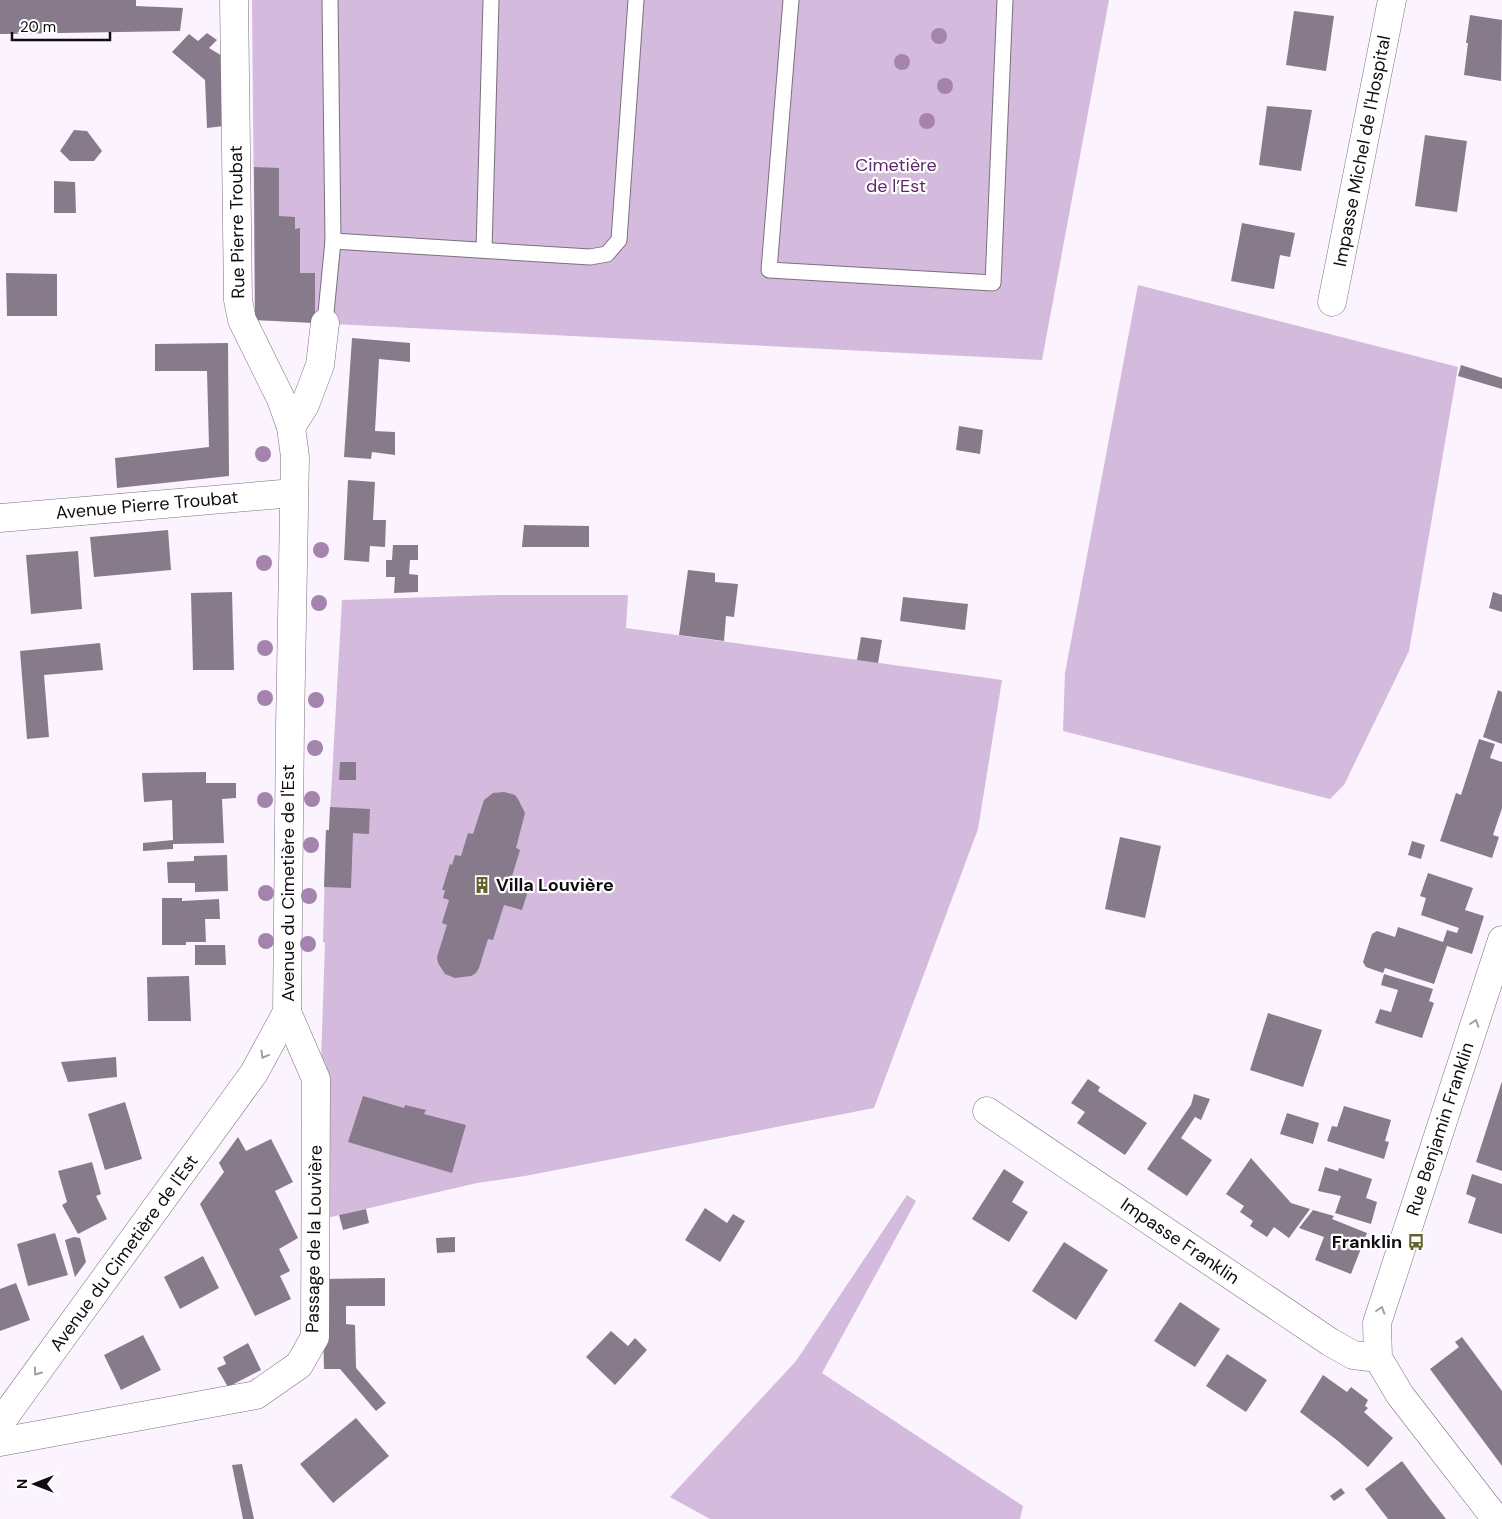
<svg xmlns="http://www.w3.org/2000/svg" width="1502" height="1519" font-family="'DM Sans',sans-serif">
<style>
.green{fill:#d4badc}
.building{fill:#877b8b}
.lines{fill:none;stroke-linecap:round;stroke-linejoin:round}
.service-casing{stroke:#7b6f7e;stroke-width:17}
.minor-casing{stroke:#7b6f7e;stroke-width:29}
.service{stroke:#fff;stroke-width:15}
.minor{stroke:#fff;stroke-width:28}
.tree{fill:#a484ac}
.oneway{stroke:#9f9ea0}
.labels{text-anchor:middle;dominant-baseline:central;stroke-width:4.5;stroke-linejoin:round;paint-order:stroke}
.street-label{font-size:18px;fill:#100c11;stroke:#fff}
.park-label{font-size:18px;fill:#5c2a69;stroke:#fff}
.poi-label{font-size:18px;font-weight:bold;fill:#100c11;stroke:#fff;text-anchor:start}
</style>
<rect width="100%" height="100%" fill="#fbf3fe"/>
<g class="green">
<path d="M252,0h857l-67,360 -787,-40z"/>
<path d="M1138,285l320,82 -49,284 -65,134 -14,14 -267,-68 2,-58z"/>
<path d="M496,595h132l-2,33 376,52 -24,149 -104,279 -349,68 -48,7 -155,36 -1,-158 4,-118 -2,-1 3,-112h3l13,-230z"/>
<path d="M907,1195l9,6 -94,172 201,133 -3,13h-310l-40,-22 126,-136z"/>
</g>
<g class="building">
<path d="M0,0h136v6l47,2 -3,23 -180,3z"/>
<path d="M1294,11l40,5 -8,55 -40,-6z"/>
<path d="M1470,15l32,5 -1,61 -37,-6 4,-32h-2z"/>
<path d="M207,33l10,7 -8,8 15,9v69l-17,2 -2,-48 -33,-28 17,-18 9,7z"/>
<path d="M1267,106l45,4 -11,61 -42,-6z"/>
<path d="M74,130l13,1 15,20 -8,10h-24l-10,-10z"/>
<path d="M1425,135l42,6 -10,71 -42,-6z"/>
<path d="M254,167l25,1v48l16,1v12l5,-1v45h15v50l-60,-3z"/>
<path d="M54,181l21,1 1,31h-22z"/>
<path d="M1242,223l53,10 -5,24 -10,-2 -6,34 -43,-8z"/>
<path d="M6,273l51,1v42h-50z"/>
<path d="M352,338l58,5v19l-31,-3 -4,72 20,1v23l-23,-3 -1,7 -27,-2z"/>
<path d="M228,343l1,133 -112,12 -2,-30 94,-11 -2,-76h-52v-27z"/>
<path d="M1461,365l41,13v11l-44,-13z"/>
<path d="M959,426l24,4 -3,24 -24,-4z"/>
<path d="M348,480l27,2 -2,38h13l-1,27 -15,-1 -1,16 -25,-2z"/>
<path d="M524,525l65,1v21h-67z"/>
<path d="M168,530l3,40 -77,7 -4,-40z"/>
<path d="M393,545h25v15h-8l-1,14 9,1v17l-24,1 1,-16h-9v-17h6z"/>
<path d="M78,551l4,58 -51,5 -5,-59z"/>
<path d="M688,570l27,3v9l23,2 -4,33 -8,-1 -2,25 -45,-6z"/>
<path d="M232,592l2,78h-41l-2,-77z"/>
<path d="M1493,592l9,3v17l-13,-4z"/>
<path d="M903,597l65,7 -3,26 -65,-9z"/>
<path d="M861,637l21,3 -4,23 -21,-3z"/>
<path d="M100,643l3,27 -59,5 5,62 -22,2 -7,-88z"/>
<path d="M1498,690l4,2v52l-19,-7z"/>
<path d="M1479,739l16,5 -5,14 12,4v46l-9,27 6,2 -7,21 -52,-17 16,-48 5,2z"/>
<path d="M340,762h16v18h-17z"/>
<path d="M206,772v11h30v15l-14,1 2,44 -51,1v5l-30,2v-8l30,-3 -1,-40 -28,2 -2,-29z"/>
<path d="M504,792l11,3 3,4 7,14 -9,35 4,2 -10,33 19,5 -7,22 -18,-5 -11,35 -5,-1 -9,29 -3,5 -5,3 -16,2 -10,-4 -7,-11 -1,-6 10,-32 -5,-2 7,-23 -6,-2 2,-8h-3l8,-26 2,1 3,-10 6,1 7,-23 5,1 11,-34 9,-7z"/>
<path d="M330,807l40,2 -1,25 -16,-1 -2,55 -27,-1 2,-57h3z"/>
<path d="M1120,837l41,9 -16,72 -40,-9z"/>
<path d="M1412,841l13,4 -4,14 -13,-4z"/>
<path d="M227,855l1,36 -33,1v-9h-27l-1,-21 27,-1v-5z"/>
<path d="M1428,873l45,15 -8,22 19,6 -12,38 -25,-8 -13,38 -49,-16 -2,5 -17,-6 -3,-5 9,-28 5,-3 18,6 3,-10 45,15 4,-12 10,3 2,-5 -38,-13 5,-17 -6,-2z"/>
<path d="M162,898h20v3l37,-2 1,20h-15l1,23h-20v3h-24z"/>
<path d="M195,945h30l1,20h-31z"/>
<path d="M1384,974l49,15 -4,12 5,2 -12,35 -47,-15 5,-14 11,3 7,-22 -17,-5z"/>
<path d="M189,976l2,45h-43l-1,-44z"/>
<path d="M1268,1013l54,17 -19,57 -53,-17z"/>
<path d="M116,1057l1,20 -49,5 -7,-20z"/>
<path d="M1088,1079l12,8 -2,4 49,32 -22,32 -48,-32 8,-11 -14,-9z"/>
<path d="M1502,1081v90l-26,-9z"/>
<path d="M1194,1094l16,5 -9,21 -6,-3 -14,21 31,22 -25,36 -40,-27 44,-64z"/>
<path d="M363,1096l41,12 1,-3 21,5 -2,4 42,11 -14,48 -104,-31z"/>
<path d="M125,1102l17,57 -37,11 -17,-56z"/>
<path d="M1344,1106l47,14 -6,21 4,1 -5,17 -57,-18 5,-15 5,1z"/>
<path d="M1287,1113l32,10 -6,21 -33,-10z"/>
<path d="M238,1137l8,14 25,-12 22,43 -18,9 23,47 -19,11 11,22 -10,5 11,23 -36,17 -55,-112 24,-32 -5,-9z"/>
<path d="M1251,1158l40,45 19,6 -21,29 -15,-11 -7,10 -17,-11 3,-5 -13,-9 4,-6 -18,-12z"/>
<path d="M92,1162l9,32 -5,2 11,23 -29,15 -16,-29 5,-3 -9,-31z"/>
<path d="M1325,1167l13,4 1,-3 33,11 -6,19 11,4 -6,22 -36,-11 6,-17 -23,-5z"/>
<path d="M1004,1169l20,13 -12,20 16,10 -19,30 -37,-23z"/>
<path d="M1472,1174l30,10v50l-34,-11 8,-25 -10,-4z"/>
<path d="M705,1208l22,15 6,-9 12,7 -25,41 -35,-22z"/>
<path d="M366,1209l3,14 -26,7 -4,-15z"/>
<path d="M1313,1210l21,6 -2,3 35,14 -16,41 -36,-14 9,-23 -25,-9z"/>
<path d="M55,1233l13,42 -40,11 -11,-42z"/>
<path d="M74,1237l6,1 6,24 -11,15 -10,-37z"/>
<path d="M455,1237v15l-18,1 -1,-15z"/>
<path d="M1064,1242l44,28 -32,50 -44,-29z"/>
<path d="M203,1256l16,32 -39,21 -16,-32z"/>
<path d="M385,1278v28h-39v18l9,1 1,43 30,35 -10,8 -36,-42h-16l-2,-90z"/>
<path d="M16,1283l14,37 -30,11v-42z"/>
<path d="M1180,1302l40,27 -25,38 -41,-26z"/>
<path d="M611,1331l17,15 7,-8 12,12 -32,35 -29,-28z"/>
<path d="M143,1335l18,35 -40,20 -17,-35z"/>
<path d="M1462,1337l40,54v75l-72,-97 29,-22 -4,-5z"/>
<path d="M248,1343l13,27 -33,17 -11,-19 9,-4 -3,-7z"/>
<path d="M1227,1354l40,26 -21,32 -40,-26z"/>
<path d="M1323,1375l24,17 4,-5 17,13 -3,6 3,2 -4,4 29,26 -25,29 -30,-26 -38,-29z"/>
<path d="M356,1418l33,38 -56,47 -33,-39z"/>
<path d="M1402,1461l23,31 21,27h-58l-23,-30z"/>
<path d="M242,1464l12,55h-11l-11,-54z"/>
<path d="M1341,1488l4,5 -11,8 -4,-5z"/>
</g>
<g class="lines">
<g class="service-casing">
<g id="service">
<path d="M791,0l-22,270 224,13 12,-283"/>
<path d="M333,241l257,16 17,-3 12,-14 17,-240"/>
<path d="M484,250l7,-250"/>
<path d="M325,323l8,-82 -3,-241"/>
</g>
</g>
<g class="minor-casing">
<g id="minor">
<path d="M1332,302l60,-302"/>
<path d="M291,427l14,-22 15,-40 5,-42"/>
<path d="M0,518l294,-25"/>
<path d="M987,1111l343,231 23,13 25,3"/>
<path d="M0,1423l254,-350 33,-61 3,-285 5,-270 -4,-30 -10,-28 -39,-79 -4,-20 -4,-300"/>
<path d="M0,1442l256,-47 43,-30 16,-28 1,-258 -29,-67"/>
<path d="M1496,1519l-96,-124 -22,-37 -1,-35 125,-383"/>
</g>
</g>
<use href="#service" class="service"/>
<use href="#minor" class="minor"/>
</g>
<g class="tree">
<circle cx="939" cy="36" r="8"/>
<circle cx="902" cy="62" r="8"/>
<circle cx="945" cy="86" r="8"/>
<circle cx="927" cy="121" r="8"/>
<circle cx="263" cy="454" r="8"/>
<circle cx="321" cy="550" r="8"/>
<circle cx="264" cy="563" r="8"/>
<circle cx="319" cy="603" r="8"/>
<circle cx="265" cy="648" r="8"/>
<circle cx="265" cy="698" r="8"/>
<circle cx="316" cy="700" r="8"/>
<circle cx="315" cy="748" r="8"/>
<circle cx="312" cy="799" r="8"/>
<circle cx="265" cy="800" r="8"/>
<circle cx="311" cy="845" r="8"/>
<circle cx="266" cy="893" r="8"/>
<circle cx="309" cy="896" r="8"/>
<circle cx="266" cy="941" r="8"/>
<circle cx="308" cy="944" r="8"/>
</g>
<defs><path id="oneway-chevron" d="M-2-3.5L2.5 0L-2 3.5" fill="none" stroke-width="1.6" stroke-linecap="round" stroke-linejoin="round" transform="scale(1.25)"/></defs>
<g class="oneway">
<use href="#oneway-chevron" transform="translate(1475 1023) rotate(-72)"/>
<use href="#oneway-chevron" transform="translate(264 1055) rotate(119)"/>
<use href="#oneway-chevron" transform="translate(1381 1310) rotate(-72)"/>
<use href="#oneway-chevron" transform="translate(37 1372) rotate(126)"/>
</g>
<defs>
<g id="building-bare" transform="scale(1.35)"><path d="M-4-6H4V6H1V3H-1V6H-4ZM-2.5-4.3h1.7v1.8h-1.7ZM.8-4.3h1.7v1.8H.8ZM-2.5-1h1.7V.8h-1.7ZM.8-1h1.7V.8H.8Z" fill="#62622f" stroke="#fff" stroke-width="2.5" paint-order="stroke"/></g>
<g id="bus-bare" transform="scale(1.35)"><path d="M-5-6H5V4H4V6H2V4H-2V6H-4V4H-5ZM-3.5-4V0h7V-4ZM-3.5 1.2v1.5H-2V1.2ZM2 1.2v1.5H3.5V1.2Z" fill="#62622f" stroke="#fff" stroke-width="2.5" paint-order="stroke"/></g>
</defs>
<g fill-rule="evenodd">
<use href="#building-bare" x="482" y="885"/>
<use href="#bus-bare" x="1416" y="1242"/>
</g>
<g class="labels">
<g class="street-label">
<text transform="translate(1362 151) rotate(-79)">Impasse Michel de l'Hospital</text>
<text transform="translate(237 222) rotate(-91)">Rue Pierre Troubat</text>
<text transform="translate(147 505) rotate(-5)">Avenue Pierre Troubat</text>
<text transform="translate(288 883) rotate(-90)">Avenue du Cimetière de l'Est</text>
<text transform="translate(1440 1129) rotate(-72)">Rue Benjamin Franklin</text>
<text transform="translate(314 1239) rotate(-89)">Passage de la Louvière</text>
<text transform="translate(1180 1241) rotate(34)">Impasse Franklin</text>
<text transform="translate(124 1253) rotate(-54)">Avenue du Cimetière de l'Est</text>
</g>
<g class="park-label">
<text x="896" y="165">Cimetière<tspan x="896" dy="21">de l’Est</tspan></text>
</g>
<g class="poi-label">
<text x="496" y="885">Villa Louvière</text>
<text x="1402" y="1242" text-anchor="end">Franklin</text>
</g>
</g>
<g transform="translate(35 1484) rotate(270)" stroke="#ffffff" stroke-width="4" paint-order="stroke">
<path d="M0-4L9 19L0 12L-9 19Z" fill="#100c11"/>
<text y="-8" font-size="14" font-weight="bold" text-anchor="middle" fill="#100c11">N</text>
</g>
<path d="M12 32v8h98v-8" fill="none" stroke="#100c11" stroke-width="2.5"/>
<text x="20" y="32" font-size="15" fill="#100c11" stroke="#ffffff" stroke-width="4" paint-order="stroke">20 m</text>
</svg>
